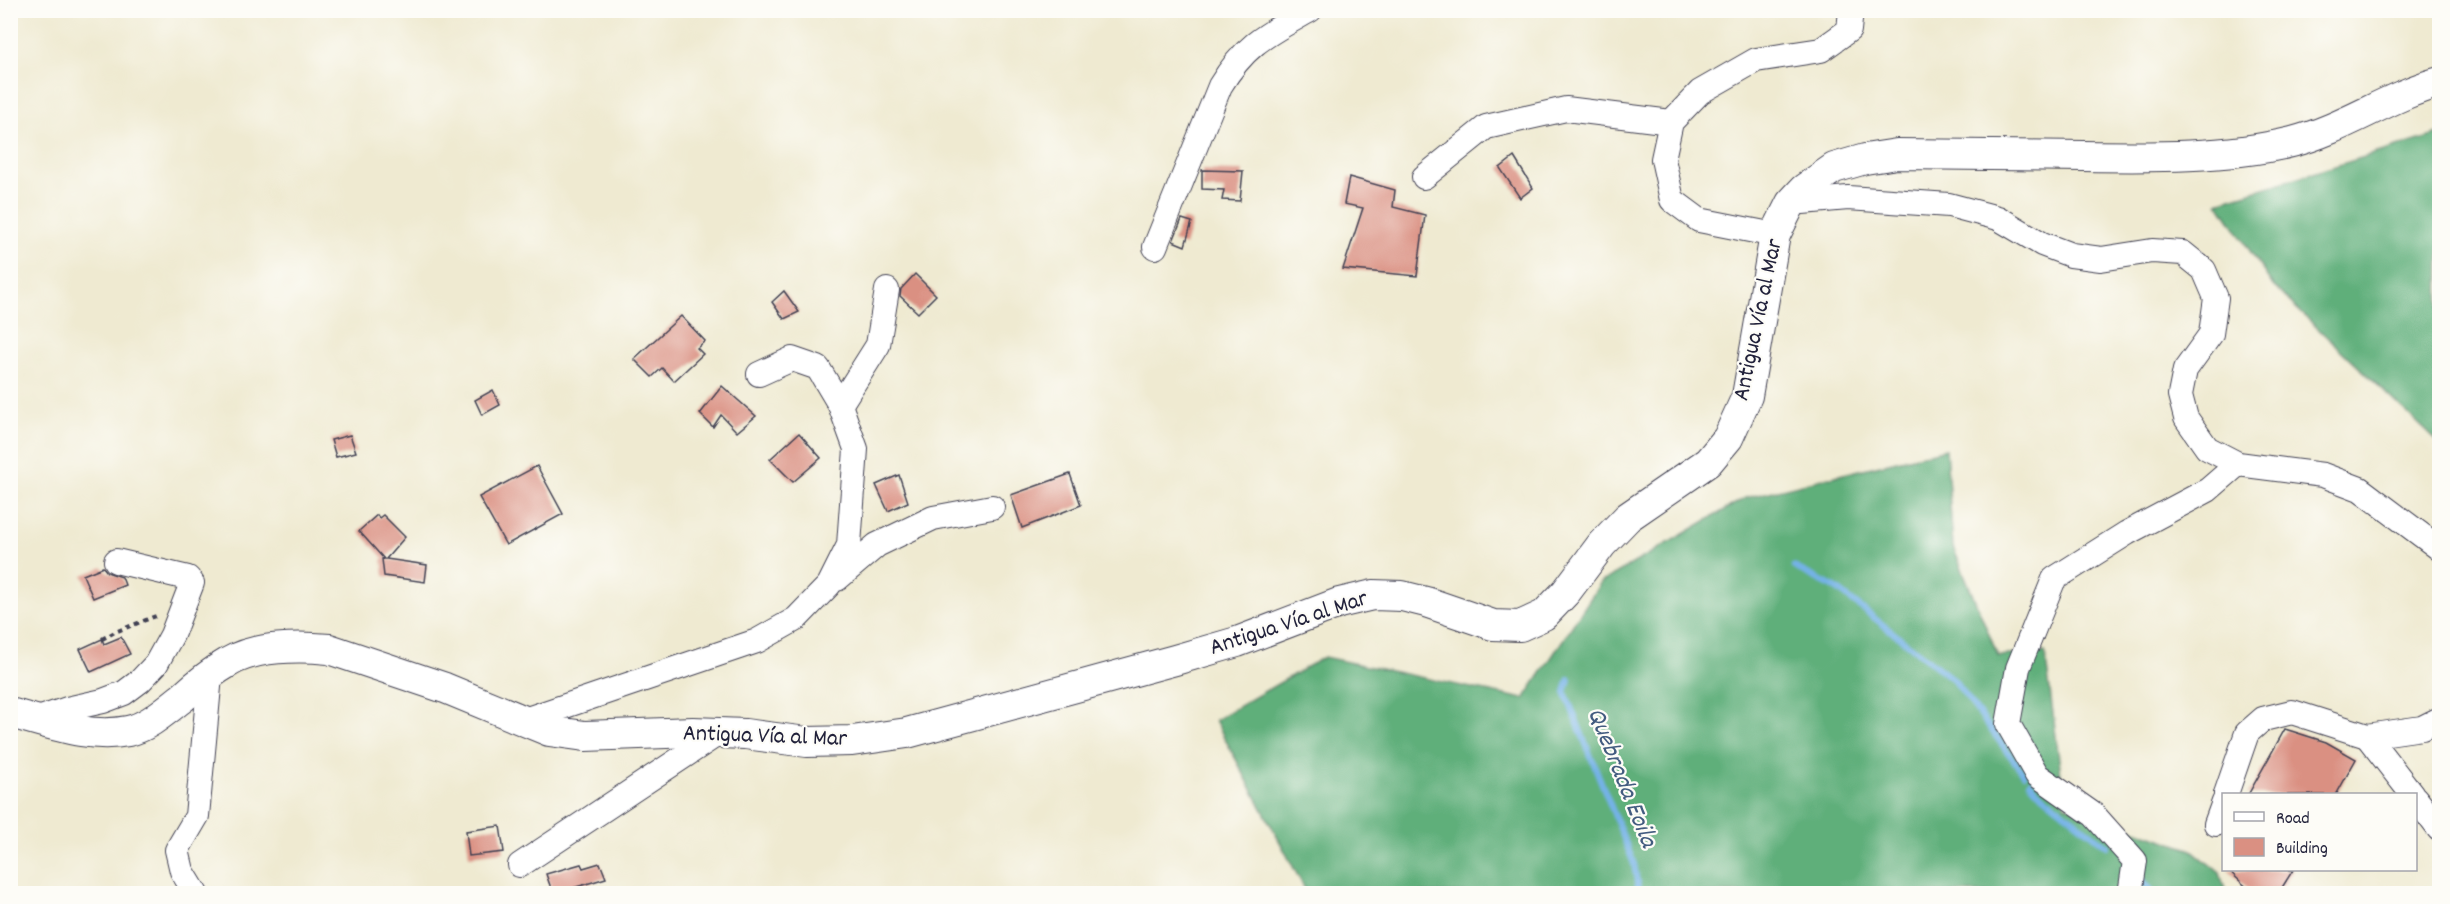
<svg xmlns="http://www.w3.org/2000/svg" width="2450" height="904" font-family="Dekko,sans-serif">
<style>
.forest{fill:#5eaf7a;stroke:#40685a;stroke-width:1.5}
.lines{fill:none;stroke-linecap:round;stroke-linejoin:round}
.stream{stroke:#75b2e7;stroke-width:6}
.building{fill:#da9082}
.minor-casing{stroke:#414052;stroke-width:26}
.major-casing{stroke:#414052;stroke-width:32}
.path{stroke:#414052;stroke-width:4;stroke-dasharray:4.5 4.5;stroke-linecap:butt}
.minor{stroke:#fff;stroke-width:24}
.major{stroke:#fff;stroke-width:30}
.labels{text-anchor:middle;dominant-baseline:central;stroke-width:4.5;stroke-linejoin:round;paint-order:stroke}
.street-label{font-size:24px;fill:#22223b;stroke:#fdfcf7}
.water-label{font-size:26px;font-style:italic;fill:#435c80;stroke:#fdfcf7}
</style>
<rect width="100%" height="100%" fill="#fdfcf7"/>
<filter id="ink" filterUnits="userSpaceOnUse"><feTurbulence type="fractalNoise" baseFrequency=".0167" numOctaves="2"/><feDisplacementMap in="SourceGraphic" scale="12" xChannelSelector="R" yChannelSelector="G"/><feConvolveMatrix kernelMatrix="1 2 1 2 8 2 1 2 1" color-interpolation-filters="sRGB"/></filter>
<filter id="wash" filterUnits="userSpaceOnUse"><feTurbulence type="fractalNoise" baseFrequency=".008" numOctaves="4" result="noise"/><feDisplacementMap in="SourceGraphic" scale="24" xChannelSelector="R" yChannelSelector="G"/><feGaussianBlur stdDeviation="1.35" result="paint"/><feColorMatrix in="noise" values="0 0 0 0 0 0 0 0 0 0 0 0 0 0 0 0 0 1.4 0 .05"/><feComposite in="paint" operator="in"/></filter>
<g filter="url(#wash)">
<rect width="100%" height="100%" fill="#efead1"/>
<g class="forest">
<path d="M2439,134h1l-1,309 -166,-157 -55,-84z"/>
<path d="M1946,449l7,98 45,109 47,-4 20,153 127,45 28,23 6,20h-919l-92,-173 109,-63 200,42 77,-117 144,-84z"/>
</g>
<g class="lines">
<g class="stream">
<path d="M1794,567l43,22 117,91 70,94"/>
<path d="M1569,679l-4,13 69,172 5,30"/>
<path d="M2030,782l5,7 72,57"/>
<path d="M2139,875l14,19"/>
</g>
</g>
<g id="blocks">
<g class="building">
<path d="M1514,157l19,31 -13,10 -20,-30z"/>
<path d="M1202,170l41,1 -3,30 -18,-1 2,-10 -22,-1z"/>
<path d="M1349,177l46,13 -2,17 32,8 -8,61 -74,-7 20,-61 -19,-4z"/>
<path d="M1182,219l10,3 -7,24 -12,-5z"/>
<path d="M915,274l21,21 -18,18 -18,-17 1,-7z"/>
<path d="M784,291l15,21 -15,7 -12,-17z"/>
<path d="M681,316l24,25 -8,7 6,6 -29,27 -12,-13 -10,9 -18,-18z"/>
<path d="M722,386l34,30 -19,16 -16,-17 -8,12 -13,-13z"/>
<path d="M493,390l7,15 -18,10 -7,-15z"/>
<path d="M799,433l22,25 -28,24 -23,-23z"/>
<path d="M350,435l6,17 -20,5 -5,-17z"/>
<path d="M537,466l26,48 -57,31 -27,-48z"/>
<path d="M1070,474l11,31 -59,23 -11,-33z"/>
<path d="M899,475l9,27 -20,9 -12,-26z"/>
<path d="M377,515l2,3 4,-3 22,22 -19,22 41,6 -2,17 -41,-6 -2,-17h2l-25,-28z"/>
<path d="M103,567l4,5 15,5 3,8 -32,13 -10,-23z"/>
<path d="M121,637l9,17 -39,18 -11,-23 22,-10 2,5z"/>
<path d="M2285,729l41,13 30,17 -20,36h-88z"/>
<path d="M500,826l4,26 -35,4 -3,-25z"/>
<path d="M600,863l6,15 -53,16 -7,-20 35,-10 2,4z"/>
<path d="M2228,870h65l-15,24h-24z"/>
</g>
</g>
</g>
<g filter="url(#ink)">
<use href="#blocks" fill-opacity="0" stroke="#414052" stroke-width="1.5"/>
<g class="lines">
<g class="minor-casing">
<g id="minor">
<path d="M1424,177l62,-50 80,-18 105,13"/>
<path d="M1791,203l57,-5 101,7 49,13 44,26 29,11 30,4 51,-8 31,2 21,17 12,28 -5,36 -26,36 -5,25 6,23 21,30 31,16 85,11 37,14 80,60"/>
<path d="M1775,235l-76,-15 -27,-20 -9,-41 8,-37 29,-30 56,-32 65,-10 28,-20 2,-20"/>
<path d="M1155,247l65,-161c26,-43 48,-52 90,-76"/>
<path d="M840,405l38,-60 9,-55"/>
<path d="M837,579l40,-34 56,-27 59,-11"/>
<path d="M35,720l32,-11 36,-8 21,-8 16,-12 16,-17 16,-29 20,-52 -4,-5 -72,-17"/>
<path d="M521,721l236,-80 39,-22 33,-34 20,-40 7,-96 -16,-44 -22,-37 -26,-9 -33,15"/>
<path d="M2367,736l45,58"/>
<path d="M2226,794l21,-61 16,-14 29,-7 75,24 55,-8 18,-9"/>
<path d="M2416,799l23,30"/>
<path d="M2216,824l8,-22"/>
<path d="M520,865l199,-132"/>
<path d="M196,894l-14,-23 -5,-21 20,-34 13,-140"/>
<path d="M2130,894l5,-33 -41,-46 -57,-40 -29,-51 10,-56 36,-89 73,-46 81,-43 30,-26"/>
</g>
</g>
<g class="major-casing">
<path id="major" d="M10,713c39,10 78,26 118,18 20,-4 38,-21 54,-33 14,-13 31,-27 47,-36 27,-16 70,-16 100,-13l116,39 104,43 36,5 108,-4 52,2 62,8 45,-1 55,-8 268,-73 62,-18 102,-39 34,-8 29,1 24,6 67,23 27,1 24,-11 22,-23 36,-48 26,-27 80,-55 20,-24 19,-42 28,-161 16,-32 13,-14 30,-21 31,-9 32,-5c62,1 125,1 187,2 69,1 141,2 208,-14 52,-13 96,-46 148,-60"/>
</g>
<path class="path" d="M102,639l13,-7 41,-16"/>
<use href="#minor" class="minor"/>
<use href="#major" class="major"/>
</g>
</g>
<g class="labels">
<g class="street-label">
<text transform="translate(1759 320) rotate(-78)">Antigua Vía al Mar</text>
<text transform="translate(1289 624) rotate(-18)">Antigua Vía al Mar</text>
<text transform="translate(765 737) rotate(2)">Antigua Vía al Mar</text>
</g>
<g class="water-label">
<text transform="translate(1621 778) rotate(68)">Quebrada Eoila</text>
</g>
</g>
<rect width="2450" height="904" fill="none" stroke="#fdfcf7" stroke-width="36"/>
<rect x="2222" y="793" width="195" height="78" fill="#fdfcf7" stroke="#a5a5ac" stroke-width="1.5"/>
<rect x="2234" y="812" width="30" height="9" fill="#ffffff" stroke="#a5a5ac" stroke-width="1.5"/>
<text x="2276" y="823" font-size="18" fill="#22223b">Road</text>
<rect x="2234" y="838" width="30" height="18" fill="#da9082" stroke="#a5a5ac" stroke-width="1.5"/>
<text x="2276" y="853" font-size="18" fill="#22223b">Building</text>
</svg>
